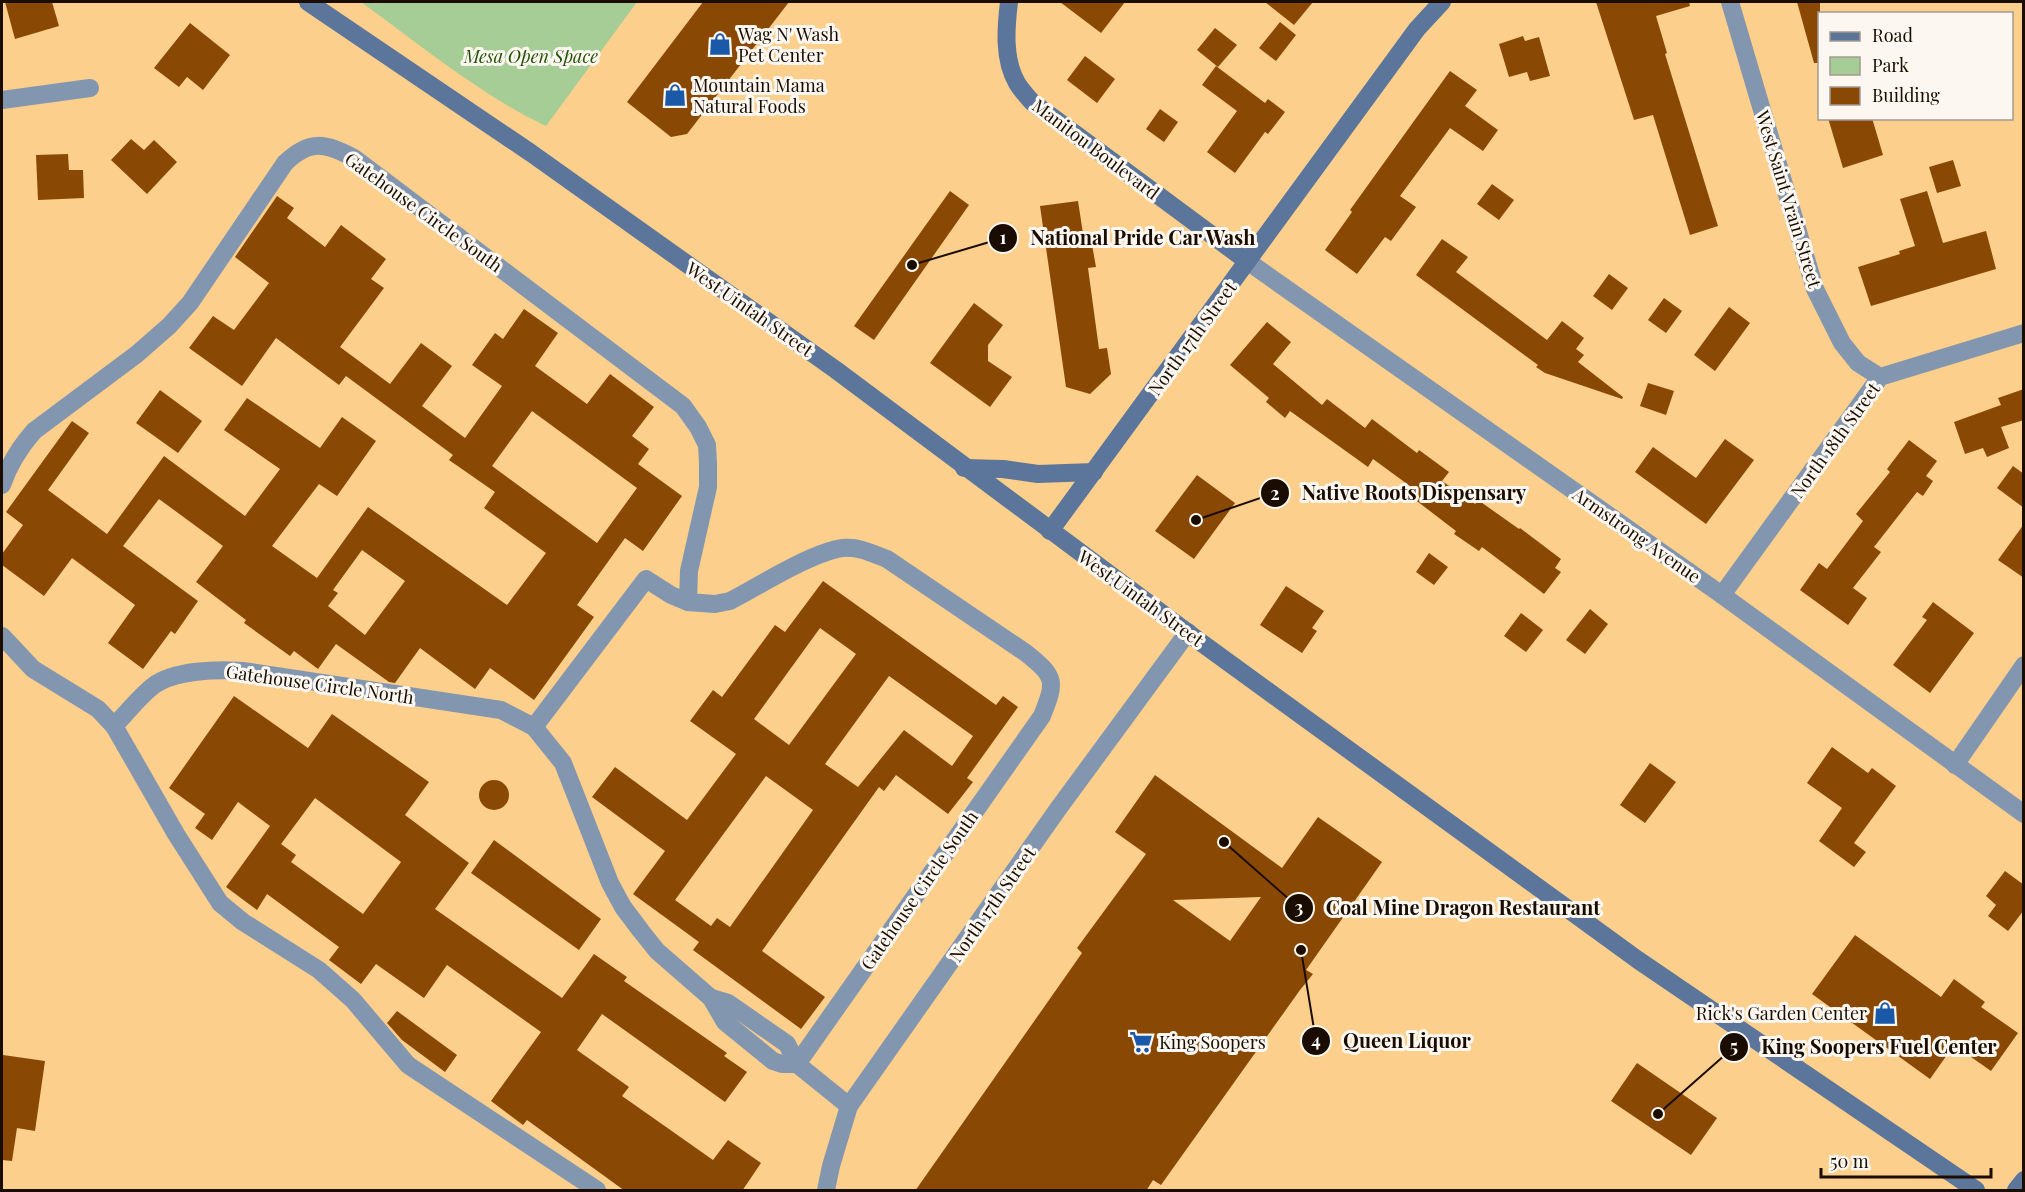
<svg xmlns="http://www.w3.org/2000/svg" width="2025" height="1192" font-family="'Playfair Display',serif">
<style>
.green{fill:#a5cd95}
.building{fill:#894804;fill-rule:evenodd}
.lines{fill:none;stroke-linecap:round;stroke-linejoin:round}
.street{stroke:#8396b0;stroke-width:18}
.secondary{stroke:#5b759b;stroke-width:18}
.labels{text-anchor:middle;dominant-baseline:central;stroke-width:6;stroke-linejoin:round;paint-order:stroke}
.poi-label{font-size:18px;fill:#1a0d00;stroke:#fcf8f1;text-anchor:start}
.park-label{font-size:18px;font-style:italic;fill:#235206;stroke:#fcf8f1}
.street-label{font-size:18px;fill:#1a0d00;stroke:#fcf8f1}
.leader{fill:none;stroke:#1a0d00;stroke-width:2}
.callout-dot{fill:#1a0d00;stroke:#fcf8f1;stroke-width:2}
.mark-label{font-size:18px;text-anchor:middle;font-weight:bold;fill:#fff}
.callout-label{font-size:20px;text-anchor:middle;font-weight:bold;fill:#1a0d00;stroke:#fcf8f1;stroke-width:6;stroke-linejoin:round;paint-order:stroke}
</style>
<rect width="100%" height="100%" fill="#fccf8c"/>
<path class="green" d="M361,2h276l-91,124c-64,-30 -127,-82 -185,-124z"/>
<g class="building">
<path d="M5,2h47l7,24 -44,13z"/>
<path d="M703,2h86l-102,132 -16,3 -44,-35z"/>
<path d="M1060,2h65l-24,31z"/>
<path d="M1265,2h48l-19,23z"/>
<path d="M1596,2h93l1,4 -34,10 11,37 -2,1 53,172 -28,9 -37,-120 -19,5z"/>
<path d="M1797,2h23v61h-6z"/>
<path d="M1280,22l16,13 -20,26 -17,-13z"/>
<path d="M190,23l40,32 -27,35 -16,-13 -8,10 -25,-19z"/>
<path d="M1215,28l22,17 -19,22 -21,-17z"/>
<path d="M1523,36l2,5 14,-4 11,39 -20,5 -3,-9 -18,5 -10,-33z"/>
<path d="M1085,56l30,23 -18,24 -30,-23z"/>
<path d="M1216,66l49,37 3,-4 17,13 -17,22 -3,-2 -30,41 -28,-21 30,-41 -35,-26z"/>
<path d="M1450,71l27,19 -12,16 33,24 -15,21 -33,-23 -50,68 16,11 -25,34 -6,-4 -28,37 -32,-24 27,-38 -2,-2z"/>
<path d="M1160,109l18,13 -14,20 -18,-13z"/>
<path d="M1828,118h44l11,37 -40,13z"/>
<path d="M131,139l13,11 10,-10 23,22 -30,32 -36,-34z"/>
<path d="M68,154l1,16h14l1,28 -46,2 -2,-45z"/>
<path d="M1953,160l8,26 -24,7 -8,-26z"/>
<path d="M1492,184l22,16 -15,20 -22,-16z"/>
<path d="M950,191l19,14 -95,135 -20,-14z"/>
<path d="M1927,191l16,52 43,-12 10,38 -125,37 -13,-39 42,-13 -1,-3 16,-5 -15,-47z"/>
<path d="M277,196l17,12 -7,10 38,29 16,-22 45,34 -15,20 13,9 -44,59 50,37 31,-41 31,23 -30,40 43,32 37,-52 -30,-21 23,-32 8,6 21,-30 34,24 -23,33 52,38 23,-30 44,33 -22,29 17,13 -11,15 44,32 -39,55 -18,-13 -48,67 17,12 -60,83 -44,-32 -15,21 -55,-41 -25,35 -6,-1 -53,-38 -18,25 -24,-18 -4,5 -46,-33 2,-3 -50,-38 27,-36 -64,-47 -36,47 75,55 -23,33 -4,-3 -28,38 -35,-26 27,-38 -63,-47 -28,38 -42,-31v-11l21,-29 -17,-13 66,-91 17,12 -41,57 59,44 57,-78 81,60 35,-47 -56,-39 23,-32 73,50 22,-31 34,24 -39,55 -18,-12 -47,62 45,32 51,-71 139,98 39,-52 -62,-45 11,-16 -46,-32 4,-5 -107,-79 -7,9 -63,-47 -34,48 -53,-38 24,-32 21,14 35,-47 -34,-26zM532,411l105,77 -40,55 -105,-77zM362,550l43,31 -40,54 -37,-29 10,-13 -5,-3z"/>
<path d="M1078,201l6,39 7,-1 5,28 -8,1 11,81 8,-1 4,26 -21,20 -24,-7 -26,-181z"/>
<path d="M1442,239l26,18 -12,15 91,68 15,-19 22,17 -8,11 8,6 -6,7 45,35 -1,2 -77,-26 -9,-6 2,-2 -122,-90z"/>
<path d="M1609,274l19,14 -16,22 -19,-14z"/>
<path d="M1664,298l18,13 -16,22 -18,-13z"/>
<path d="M974,303l29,22 -15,20v16l24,16 -22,30 -60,-44z"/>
<path d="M1729,307l21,16 -35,48 -21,-16z"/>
<path d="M1267,322l24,20 -18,22 49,41 5,-6 38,29 7,-9 45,34 2,-3 30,22 -7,9 33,23 3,-4 41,29 1,-1 41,31 -6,9 6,4 -17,22 -62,-47 -3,4 -25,-17 2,-3 -47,-36 5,-6 -41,-30 -5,8 -78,-56 -5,7 -19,-16 3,-4 -39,-33z"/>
<path d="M1648,383l26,8 -8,24 -26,-9z"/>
<path d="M2024,389v31l-23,7 8,21 -22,9 -4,-9 -18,6 -11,-32 47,-17 -3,-7z"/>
<path d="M160,390l42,31 -24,32 -42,-30z"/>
<path d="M1725,439l29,21 -48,64 -71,-52 18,-25 43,31z"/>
<path d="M1909,440l28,21 -11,15 7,5 -10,15 -6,-4 -43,55 7,5 -28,36 14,10 -19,27 -48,-35 19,-27 8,6 36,-48 -7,-7 34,-42 -3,-3z"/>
<path d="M2013,466l11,8v34l-27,-20z"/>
<path d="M1197,475l38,28 -41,56 -39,-28z"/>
<path d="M2024,524v54l-26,-18z"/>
<path d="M1429,553l19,14 -14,18 -18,-13z"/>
<path d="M823,581l173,124 7,-9 15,11 -51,71 6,4 -25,32 -52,-39 -12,16 -5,-4 -117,164 63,46 -24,32 -108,-79 6,-8 -66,-48 32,-43 -73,-54 23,-30 72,53 49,-66 -46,-33 23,-31 9,7 53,-72 10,7zM820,628l36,26 -67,91 -35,-26zM889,676l84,60 -21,30 -48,-36 -46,57 -33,-23zM766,776l47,34 -83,117 -13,-9 -6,8 -36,-26z"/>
<path d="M1286,586l38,25 -12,17 5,3 -15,22 -42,-28z"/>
<path d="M1933,602l41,31 -44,60 -37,-28 34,-45 -5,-3z"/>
<path d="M1590,609l18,15 -23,30 -19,-14z"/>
<path d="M1521,613l22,17 -17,22 -22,-16z"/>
<path d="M234,696l74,52 24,-34 97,68 -24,33 64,48 -34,46 127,89 32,-44 33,23 -3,4 103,72 -3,3 23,16 -22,30 -123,-88 -25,36 52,37 -7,9 91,64 15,-20 33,23 -19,28h-117l-98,-71 -4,5 -32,-24 50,-69 -94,-67 -23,33 -48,-34 -15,20 -32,-24 10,-13 -72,-53 -10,16 -31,-23 44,-61 -32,-24 -26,38 -17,-12 10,-14 -36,-26zM315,798l86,64 -38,52 -72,-52 5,-7 -15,-11z"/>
<path d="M1832,747l36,26 4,-5 24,18 -42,57 12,9 -12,15 -35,-26 23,-33 -35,-25z"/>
<path d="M1650,763l26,19 -31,41 -25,-18z"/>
<path d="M1155,775l127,93 36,-51 64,45 -76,108 7,4 -13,16 -139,195 -8,-5 -7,11h-231l167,-238 -5,-5 69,-94 -31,-22zM1261,897l-31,44 -57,-41z"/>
<circle cx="494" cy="795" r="15"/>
<path d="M494,840l107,79 -22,31 -108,-77z"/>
<path d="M2005,871l19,14v25l-16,21 -20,-15 8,-11 -10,-9z"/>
<path d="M1855,935l86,62 13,-18 31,23 -4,5 37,26 -27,38 -37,-26 -24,34 -118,-85z"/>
<path d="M397,1011l60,44 -12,17 -43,-32 -15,-17z"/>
<path d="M3,1055l42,6 -10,70 -18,-3 -5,33 -10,-1v-92z"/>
<path d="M1637,1063l80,55 -26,37 -80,-54z"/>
</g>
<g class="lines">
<g class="street">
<path d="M1730,2l85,287 27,54 16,20 22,14"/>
<path d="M2,100l88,-12"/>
<path d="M1247,261l475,334 302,219"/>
<path d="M2,485c7,-21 18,-38 32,-54l103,-77 32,-28 21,-23 95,-140c25,-24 40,-20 69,-5l329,248 15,21 9,18 1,18v24l-19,84 -1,31 27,2 15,-3c29,-15 82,-49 113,-53 15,-2 31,6 44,11l139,94c30,24 30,28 16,63l-245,348"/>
<path d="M1722,595l158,-218 144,-44"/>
<path d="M2,636l31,33 65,40 16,17"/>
<path d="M534,727l112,-148 25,16 17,7"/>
<path d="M1955,765l69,-100"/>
<path d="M711,998l17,5 59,41 10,20 52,42"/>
<path d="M597,1190l-189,-125 -55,-65 -34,-30 -76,-48 -23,-19 -44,-69 -62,-108c13,-13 25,-29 39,-40 21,-16 65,-17 90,-15l258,39 33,17 29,36 47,120 13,24 18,24 16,20 54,47 14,24 48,39 9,3h15"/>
<path d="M826,1190l5,-24 18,-60 209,-297 130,-177"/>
</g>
<g class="secondary">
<path d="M308,2l223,151 305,217 363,271 439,319 338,230"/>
<path d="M1009,2c-3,25 -6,57 8,81 4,7 10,13 15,19l215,159"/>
<path d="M964,468l39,1 35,5 56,-2"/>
<path d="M1050,531l367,-502 25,-27"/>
<path d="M2016,1190l8,-10"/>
</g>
</g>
<defs>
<g id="shop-bare" transform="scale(1.8)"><path d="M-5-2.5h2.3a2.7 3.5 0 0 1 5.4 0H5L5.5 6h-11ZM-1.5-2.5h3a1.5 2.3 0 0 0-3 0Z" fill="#1a58a8" stroke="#fcf8f1" stroke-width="2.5" paint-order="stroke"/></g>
<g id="supermarket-bare" transform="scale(1.8)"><path d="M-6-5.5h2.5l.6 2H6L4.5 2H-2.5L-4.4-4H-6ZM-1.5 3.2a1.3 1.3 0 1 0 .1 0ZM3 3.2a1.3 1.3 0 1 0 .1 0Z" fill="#1a58a8" stroke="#fcf8f1" stroke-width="2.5" paint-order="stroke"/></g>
</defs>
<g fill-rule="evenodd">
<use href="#shop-bare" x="720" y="44"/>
<use href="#shop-bare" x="675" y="95"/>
<use href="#shop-bare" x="1885" y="1013"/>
<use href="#supermarket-bare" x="1141" y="1042"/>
</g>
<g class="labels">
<g class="poi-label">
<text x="738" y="34">Wag N' Wash<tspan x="738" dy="21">Pet Center</tspan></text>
<text x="693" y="85">Mountain Mama<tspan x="693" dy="21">Natural Foods</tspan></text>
<text x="1867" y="1013" text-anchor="end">Rick's Garden Center</text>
<text x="1159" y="1042">King Soopers</text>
</g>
<g class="park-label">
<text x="531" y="56">Mesa Open Space</text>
</g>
<g class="street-label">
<text transform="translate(1096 149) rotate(37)">Manitou Boulevard</text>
<text transform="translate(1789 199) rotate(73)">West Saint Vrain Street</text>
<text transform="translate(424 212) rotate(36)">Gatehouse Circle South</text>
<text transform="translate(750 309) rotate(35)">West Uintah Street</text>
<text transform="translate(1192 338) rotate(-54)">North 17th Street</text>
<text transform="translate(1835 440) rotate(-54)">North 18th Street</text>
<text transform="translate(1637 535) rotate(35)">Armstrong Avenue</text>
<text transform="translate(1141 598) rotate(36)">West Uintah Street</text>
<text transform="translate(320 684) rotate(8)">Gatehouse Circle North</text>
<text transform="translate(919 890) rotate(-55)">Gatehouse Circle South</text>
<text transform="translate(992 904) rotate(-55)">North 17th Street</text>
</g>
</g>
<path class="leader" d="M912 265L1003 238M1196 520L1275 493M1224 842L1299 908M1301 950L1316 1041M1658 1114L1734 1047"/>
<g class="callout-dot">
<circle cx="912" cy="265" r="6"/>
<circle cx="1196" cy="520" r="6"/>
<circle cx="1224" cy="842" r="6"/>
<circle cx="1301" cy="950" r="6"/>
<circle cx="1658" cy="1114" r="6"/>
<circle cx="1003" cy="238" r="15"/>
<circle cx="1275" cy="493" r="15"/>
<circle cx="1299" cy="908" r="15"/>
<circle cx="1316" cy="1041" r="15"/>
<circle cx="1734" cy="1047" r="15"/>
</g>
<g class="mark-label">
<text x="1003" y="244">1</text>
<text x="1275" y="500">2</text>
<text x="1299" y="914">3</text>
<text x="1316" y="1047">4</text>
<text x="1734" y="1053">5</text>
</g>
<g class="callout-label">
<text x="1143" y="245">National Pride Car Wash</text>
<text x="1414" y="500">Native Roots Dispensary</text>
<text x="1463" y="915">Coal Mine Dragon Restaurant</text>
<text x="1407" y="1048">Queen Liquor</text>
<text x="1879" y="1054">King Soopers Fuel Center</text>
</g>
<rect width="2025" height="1192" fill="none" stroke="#1a0d00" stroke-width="6"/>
<rect x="1818" y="12" width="195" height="108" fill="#fcf8f1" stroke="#a29a91" stroke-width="1.5"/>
<rect x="1830" y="32" width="30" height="9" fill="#5b759b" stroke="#a29a91" stroke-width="1.5"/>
<text x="1872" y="42" font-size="18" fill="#1a0d00">Road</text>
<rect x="1830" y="57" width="30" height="18" fill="#a5cd95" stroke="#a29a91" stroke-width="1.5"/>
<text x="1872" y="72" font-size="18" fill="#1a0d00">Park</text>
<rect x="1830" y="87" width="30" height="18" fill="#894804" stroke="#a29a91" stroke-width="1.5"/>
<text x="1872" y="102" font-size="18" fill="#1a0d00">Building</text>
<path d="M1821 1168v9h170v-9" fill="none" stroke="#1a0d00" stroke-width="3"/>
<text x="1830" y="1168" font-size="18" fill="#1a0d00" stroke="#fcf8f1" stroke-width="4.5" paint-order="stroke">50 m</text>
</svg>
